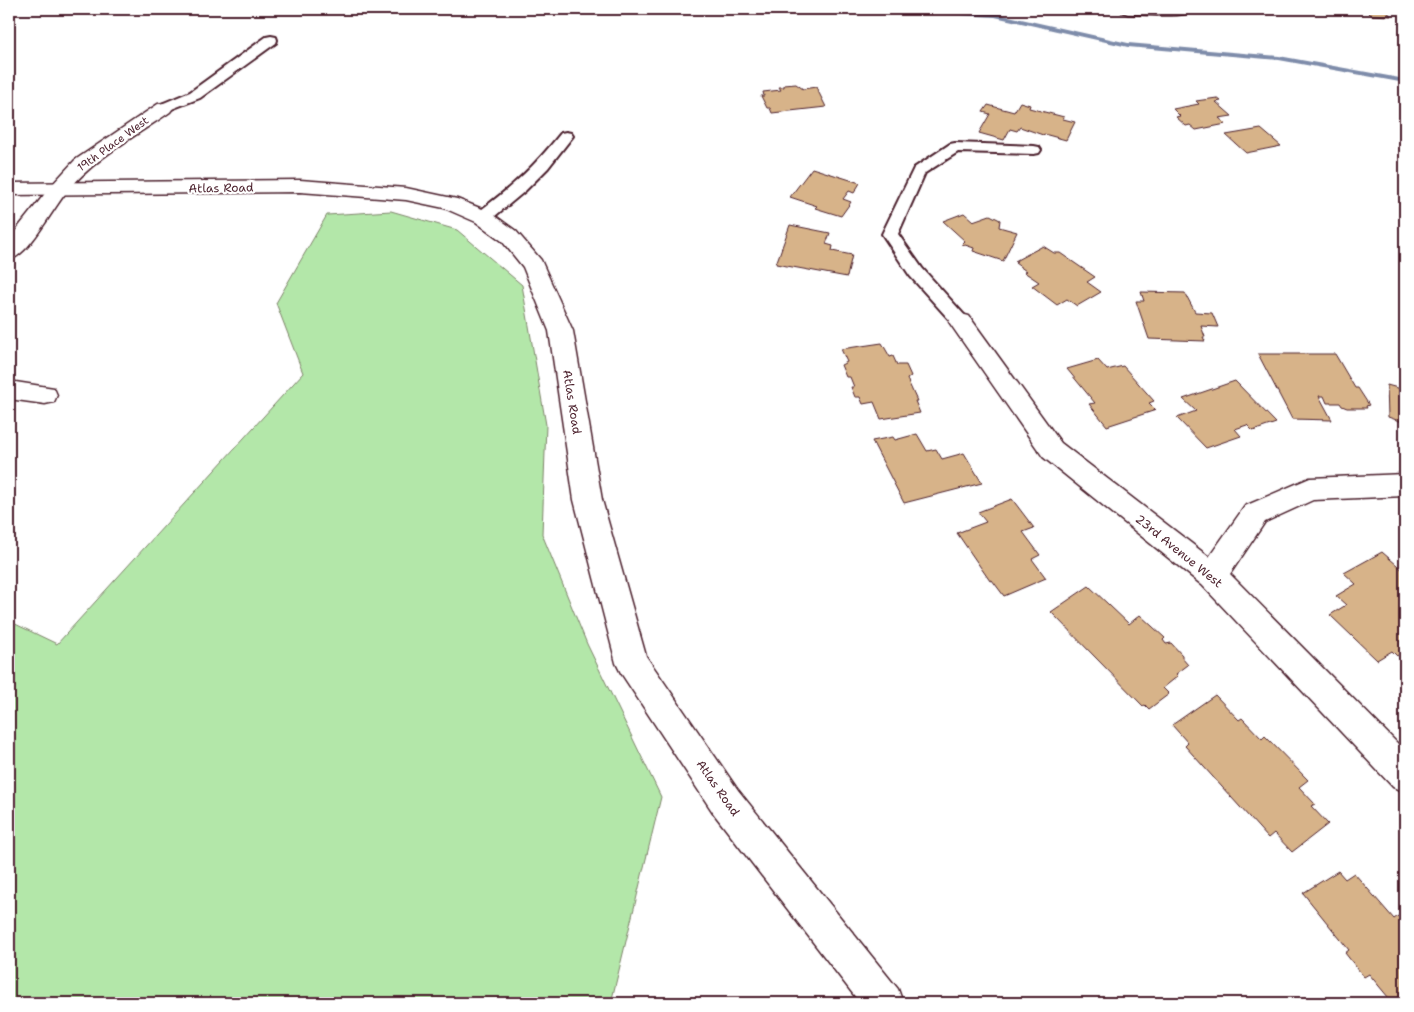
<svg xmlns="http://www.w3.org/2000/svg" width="1414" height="1012" font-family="'Shantell Sans',sans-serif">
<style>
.green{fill:#b3e7a9;stroke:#7e836a}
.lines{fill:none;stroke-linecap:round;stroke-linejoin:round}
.stream{fill:#7e8caa;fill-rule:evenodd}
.building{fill:#d7b389;stroke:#4a1f2b}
.lane-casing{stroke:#4a1f2b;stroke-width:4}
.street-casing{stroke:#4a1f2b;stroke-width:3}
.secondary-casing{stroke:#4a1f2b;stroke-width:3}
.lane{fill:#fff;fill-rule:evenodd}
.street{fill:#fff;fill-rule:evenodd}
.secondary{fill:#fff;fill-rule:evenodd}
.labels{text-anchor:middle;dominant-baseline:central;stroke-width:4.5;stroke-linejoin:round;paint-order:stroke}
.far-street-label{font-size:11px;fill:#4a1f2b;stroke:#fff}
.street-label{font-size:12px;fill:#4a1f2b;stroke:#fff}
</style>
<rect width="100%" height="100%" fill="#fff"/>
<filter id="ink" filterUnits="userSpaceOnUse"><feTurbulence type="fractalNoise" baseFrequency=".02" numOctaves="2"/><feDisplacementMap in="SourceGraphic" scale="10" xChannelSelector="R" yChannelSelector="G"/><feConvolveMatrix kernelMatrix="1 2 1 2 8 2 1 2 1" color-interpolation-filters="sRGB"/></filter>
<g filter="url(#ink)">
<path class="green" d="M391,211l66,19 65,55 24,140 -4,109 45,110 74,153 -50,206h-602v-382l48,23 246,-271 -27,-70 51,-88z"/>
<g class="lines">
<path class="stream" d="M887,9h29l79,4 133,30 151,13 126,23v4l-126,-23 -151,-13 -133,-30 -105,-6z"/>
</g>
<g class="building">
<path d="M1361,9h44v2l-19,-1 5,6 -20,-1 -4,-4z"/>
<path d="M796,84l7,5 13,-2 10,20 -54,6 -2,-5h-3l-6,-12h3l-1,-4 18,-2 -2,-3h5v-2z"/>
<path d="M1217,98l4,3 -5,1 16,14 -13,2 7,6 -30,6 -6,-5 -4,1 -10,-9 4,-1 -7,-7 26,-5 -3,-3z"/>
<path d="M1020,102l10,3 -1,3 35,9 -1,2 12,3 -9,18 -22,-6 -1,1 -23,-8 -3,4 -7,-2 -6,11 -25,-7 11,-19 -7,-2 5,-7 26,7z"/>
<path d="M1261,129l20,17 -35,7 -20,-18z"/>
<path d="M812,168l48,15 -6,10 -5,-2 -6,8 8,3 -10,14 -26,-8 2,-2 -27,-9z"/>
<path d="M964,213l9,8 17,-6 10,5 -1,7 18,5 -14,29 -30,-10 1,-3 -12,-4 3,-3 -22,-20z"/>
<path d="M790,225l40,8 -4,11 7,2 -1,5 20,4 -5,22 -71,-13z"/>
<path d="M1043,246l11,7h6l35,24 -8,5 14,10 -24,14 -10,-7 -10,6 -25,-19 7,-4 -15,-10 2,-1 -11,-8 2,-1 -2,-1z"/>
<path d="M1141,292l44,1 10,19 17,1 6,14 -17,-1 4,11h-2l2,4 -56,-2 -13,-38h8z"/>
<path d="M882,343l8,14 3,-1 4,9h9l5,11 -4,3 10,22h-2l5,12 -39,6 -7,-17 -11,2 -3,-7h-5l-4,-10h3l-4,-10h-4l-5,-12 6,-3 -6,-13z"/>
<path d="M1258,354h77l20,34h3l11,17 -3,1 1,2h-20l-5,-2 -2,-3h-13l-3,-7h-5l13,24 -40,-1z"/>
<path d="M1098,360l9,10 16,-4 31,35 -5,2 7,7 -49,16 -18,-22 6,-1 -28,-34z"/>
<path d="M1235,381l41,42 -23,8 -6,-6 -12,4 6,7 -35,12 -29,-30 19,-7 -13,-12z"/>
<path d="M1387,385l18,5v-5v38l-17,-6z"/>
<path d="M917,434l10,17 9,-2 6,10 22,-6 18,30 -78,20 -32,-62 21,-4 2,3z"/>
<path d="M1012,499l22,29 -11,4 17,23 -8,4 14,19 -42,18 -12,-16 -2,1 -33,-48 29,-11 -8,-10z"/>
<path d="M1382,552l23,20v79l-8,5 -5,-5 -15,9 -47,-45 16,-10 -10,-9 20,-12 -12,-11z"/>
<path d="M1089,586l40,38 11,-9 25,23 -2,2 3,4 5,-1 11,12v3l6,7 -12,9 2,2 -15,12 6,6 -20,15 -4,-4 -2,1 -92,-94z"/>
<path d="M1215,695l24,25 3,-2 20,21 3,-3 43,44 -9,7 16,17 -4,2 17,18 -36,28 -18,-19 -6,5 -83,-92 3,-3 -16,-18z"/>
<path d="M1338,871l7,8 9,-6 40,46 11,-8v92h-12l-24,-29 -5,3 -19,-24 4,-3 -46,-57z"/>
</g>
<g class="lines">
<g class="lane-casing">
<g id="lane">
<path d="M271,36l5,1 1,3 -1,3 -76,55 -36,14 -7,-4 2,-3 31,-13 76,-55z"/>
<path d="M566,132l5,1 2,3 -25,32 -23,23 -36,30h-12l-2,-4 2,-4c35,-26 57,-46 84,-80z"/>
<path d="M955,143l79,3 5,1 2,3 -2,3 -5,1 -76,-2 -33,21 -27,61 24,34 45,50 3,4 -3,4 -6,2 -6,-2 -45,-50 -28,-42 32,-66 36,-24z"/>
</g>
</g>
<g class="street-casing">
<g id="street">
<path d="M164,103l6,1 3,4 -3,4c-36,25 -77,47 -105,82 -13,16 -37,62 -56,66v-21l42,-53 24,-26 83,-56z"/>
<path d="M961,314l8,2 92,127 148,114 36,-51 65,-28 95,-4v22l-92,4 -48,22 -35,52 175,177v41l-12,-5 -191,-202 -159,-128 -94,-135 4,-6z"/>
<path d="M9,381l45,7 3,7 -3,7 -9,2 -36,-5z"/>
</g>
</g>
<g class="secondary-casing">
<g id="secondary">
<path d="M1120,9h76l-2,3c-21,6 -45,2 -66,2l-6,-2z"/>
<path d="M300,180l106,8 51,11 33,13 26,19 25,29 32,71 29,169 44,156 92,134 160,199 5,14h-43l-146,-189 -93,-141 -5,-10 -42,-163 -25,-169 -26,-64 -21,-26 -26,-19 -32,-14 -38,-8 -106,-8 -291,3v-12z"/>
</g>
</g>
<use href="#lane" class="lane"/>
<use href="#street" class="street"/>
<use href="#secondary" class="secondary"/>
</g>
</g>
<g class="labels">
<g class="far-street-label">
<text transform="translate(113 144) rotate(-36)">19th Place West</text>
</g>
<g class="street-label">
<text transform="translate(221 188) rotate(-1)">Atlas Road</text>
<text transform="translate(572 402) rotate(81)">Atlas Road</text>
<text transform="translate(1179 551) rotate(39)">23rd Avenue West</text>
<text transform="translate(718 788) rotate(55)">Atlas Road</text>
</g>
</g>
<rect width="1414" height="1012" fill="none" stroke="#fff" stroke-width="30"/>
<rect x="15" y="15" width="1384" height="982" fill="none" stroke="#4a1f2b" stroke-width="2" filter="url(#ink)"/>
</svg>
